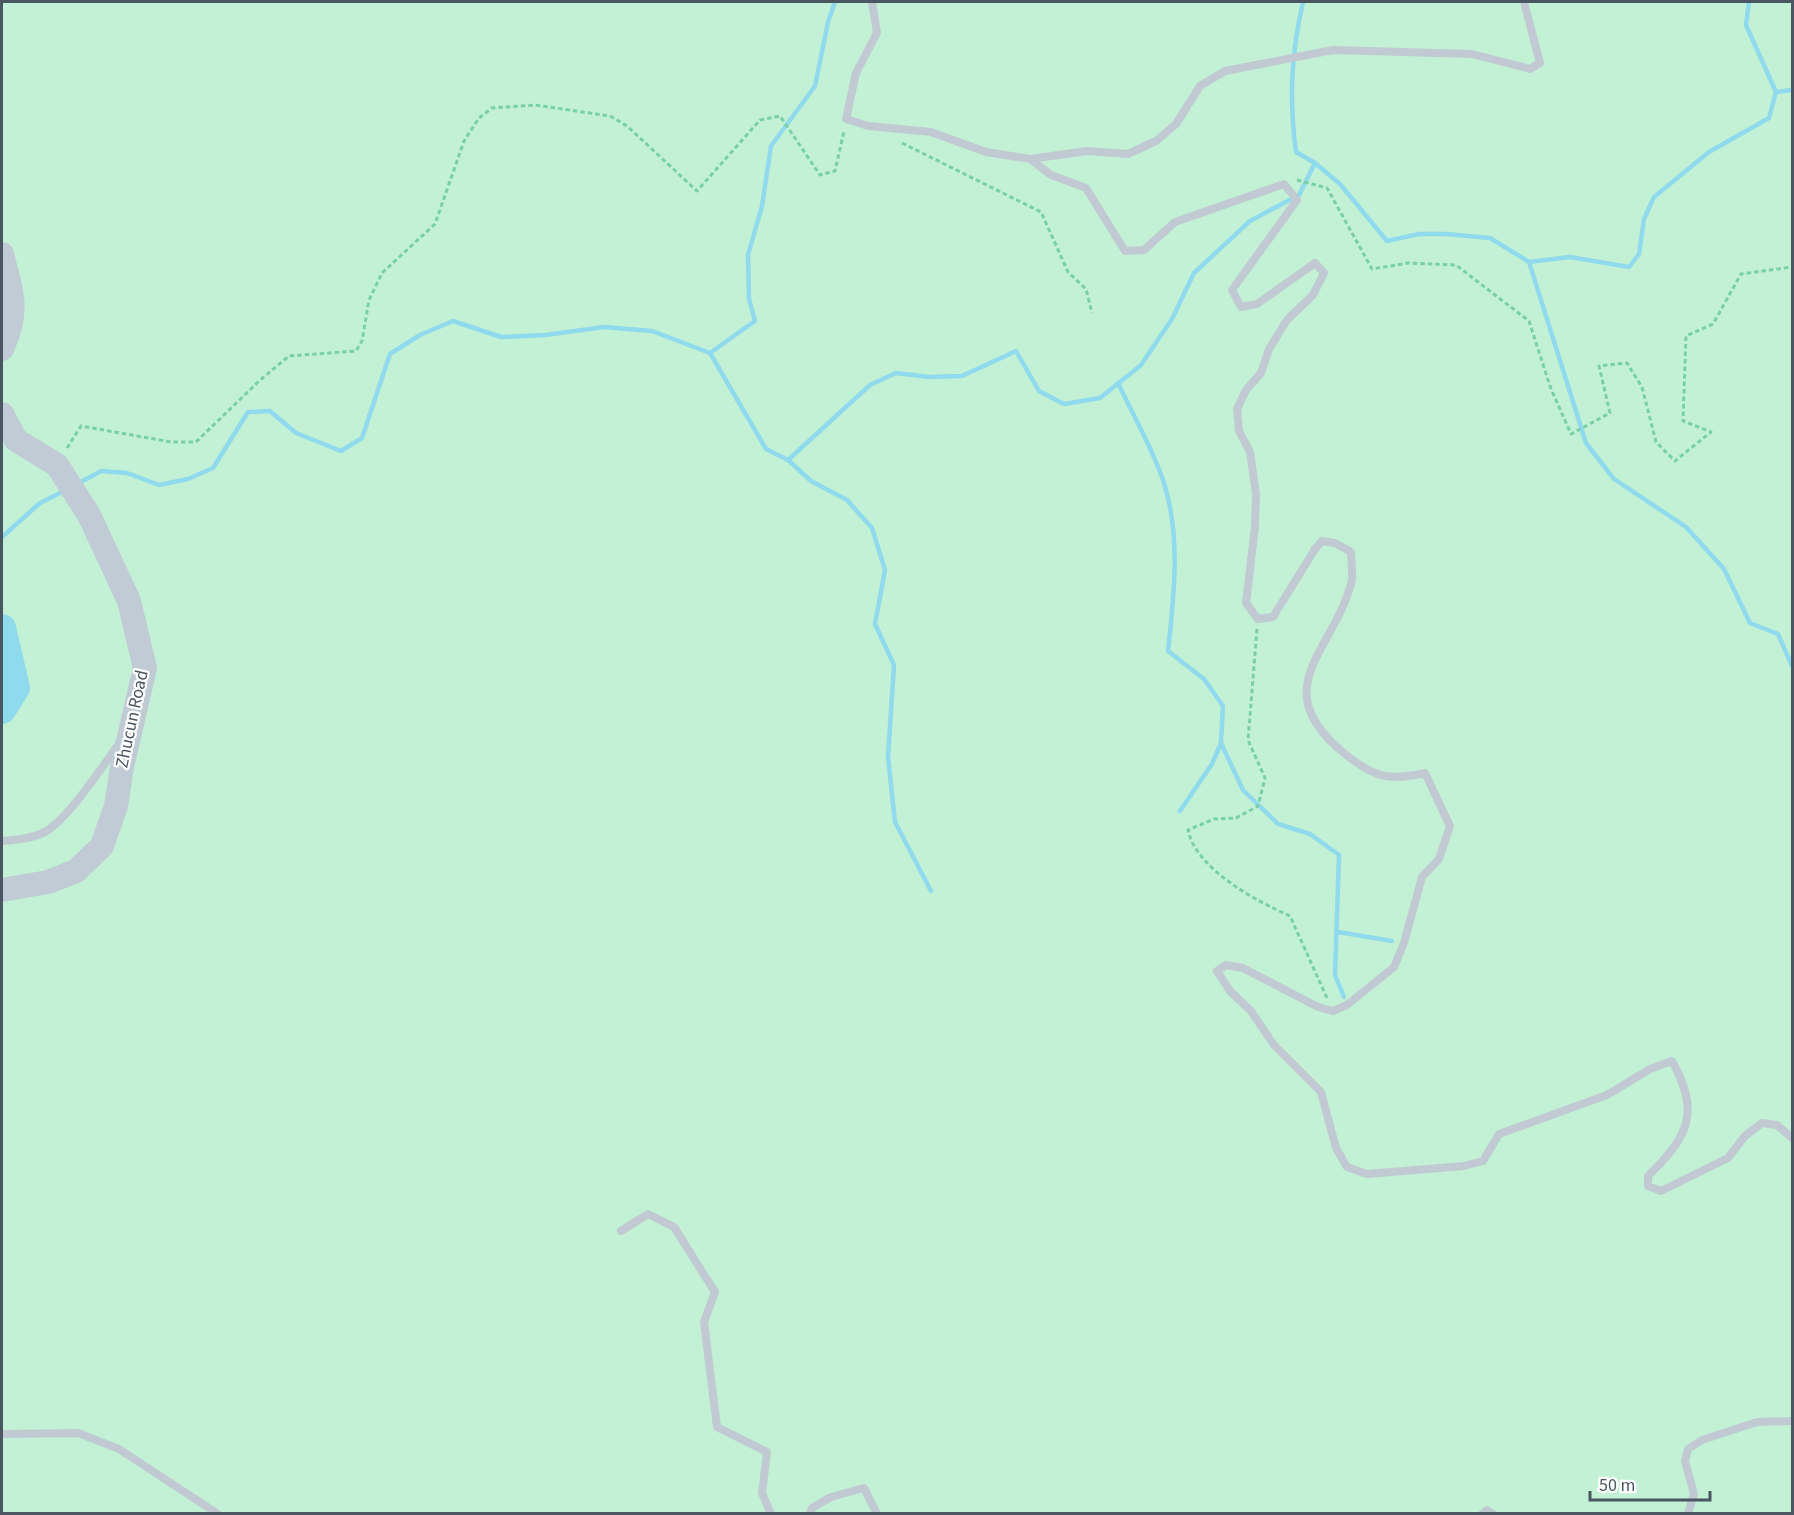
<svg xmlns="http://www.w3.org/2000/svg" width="1794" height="1515" font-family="'Source Sans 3',sans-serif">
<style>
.green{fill:#c3f1d5}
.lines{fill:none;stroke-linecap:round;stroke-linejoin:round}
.stream{stroke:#90daee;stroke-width:4.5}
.river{stroke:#90daee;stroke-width:28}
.path{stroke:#7ad0a6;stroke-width:3;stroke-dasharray:4.5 3;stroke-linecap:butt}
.lane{stroke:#c1cad2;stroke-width:8}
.secondary{stroke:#c1cbd6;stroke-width:24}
.labels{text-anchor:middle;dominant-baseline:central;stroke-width:4.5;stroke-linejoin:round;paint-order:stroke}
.street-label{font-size:18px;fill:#4a5661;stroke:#fff}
</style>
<rect width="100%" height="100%" fill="#f5f3f3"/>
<rect class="green" x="2" y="2" width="1790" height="1511"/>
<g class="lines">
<g class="stream">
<path d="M1303,2c-12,52 -14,97 -7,150l19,11"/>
<path d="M1749,2l-3,23 30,67"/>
<path d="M1529,262l57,181 28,36 72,48 38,42 26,54 28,11 14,32"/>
<path d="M710,353l45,-32 -6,-22 -1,-44 14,-49 9,-60 44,-60 13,-64 7,-20"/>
<path d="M1118,383c15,32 35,66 46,100 17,54 10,113 4,168l36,28 19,27 -2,37 22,47 35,34 32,10 29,21 -4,120 9,22"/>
<path d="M788,460l23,21 36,19 25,28 13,42 -10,54 19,41 -6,92 7,65 36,69"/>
<path d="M79,483l22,-12 26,2 32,12 29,-6 25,-11 35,-56 22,-1 26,22 45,18 21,-13 28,-84 30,-19 33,-14 48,16 44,-2 59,-8 48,4 58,22 56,96 22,11 82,-75 26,-12 33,4 33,-1 54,-25 23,40 25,13 36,-6 41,-33 31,-46 22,-46 56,-52 49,-26 16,-32 25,21 47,57 32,-7h27l44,4 39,24 41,-5 59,10 10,-13 5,-35 10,-22 55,-45 60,-34 7,-26 16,-2"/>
<path d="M2,537l38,-34 26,-13"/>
<path d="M1180,811l32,-47 9,-21"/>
<path d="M1338,932l54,9"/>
</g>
<path class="river" d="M2,628l14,60 -14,22"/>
<g class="path">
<path d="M902,143l139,69 27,60 18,17 6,24"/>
<path d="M1297,180l30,8 45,81 36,-6 48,2 73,56 22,68 20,45 39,-21 -11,-47 28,-3 15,24 14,55 19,19 36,-29 -28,-11 3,-85 27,-12 28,-50 51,-7"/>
<path d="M67,448l14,-22 90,16h25l63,-61 30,-25 67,-5 6,-10 7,-41 13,-27 53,-49 29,-83 15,-23 13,-10 43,-3 75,11 17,10 70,65 63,-71 20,-4 40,59 15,-4 9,-40"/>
<path d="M1257,629l-9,111 17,38 -7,28 -22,12 -22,1 -26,11c8,39 68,71 102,86l37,82"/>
</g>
<g class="lane">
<path d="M872,2l5,31 -21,40 -10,46 22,7 63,6 55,20 44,7 21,16 35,13 39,63 19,-1 31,-28 109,-38 13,16 -65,90 9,17 16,-3 58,-41 9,10 -11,22 -26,25 -18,29 -8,24 -15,17 -9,19 2,22 11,21 6,42 -1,33 -9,76 12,16 15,-2 42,-68 7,-8 13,2 16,9c0,9 2,19 1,28 -17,71 -89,108 -7,174 30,24 44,27 80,19l25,53 -11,33 -17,18 -18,66 -10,24 -47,38 -14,6 -15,-4 -75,-39 -17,-3 -9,6 13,20 21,20 23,34 47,47 15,56 11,19 20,7 97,-8 19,-5 16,-27 108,-39 43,-26 22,-8c29,52 16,76 -24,115v10l13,5 67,-33 17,-22 17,-13 15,2 15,13"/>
<path d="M1030,159l57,-8 41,3 28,-13 20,-17 24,-38 25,-15 108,-21 139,4 58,15 10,-6 -16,-61"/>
<path d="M2,841c16,-1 36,-3 49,-13 22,-17 51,-61 68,-84"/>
<path d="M621,1231l27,-17 26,13 41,65 -11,30 13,105 50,25 -5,41 9,21"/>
<path d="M2,1434l76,-1 41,16 99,65"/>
<path d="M810,1514l2,-6 19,-11 33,-9 13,26"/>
<path d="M1482,1514l5,-4 6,4"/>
<path d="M1688,1514l6,-20 -9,-33 3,-12 14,-9 55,-18 35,-1"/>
</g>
<g class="secondary">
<path d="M2,254c10,41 18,55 0,95"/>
<path d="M2,414l14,26 41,25 32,50 40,86 16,67 -23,99 -6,39 -14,40 -26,25 -28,11 -46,8"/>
</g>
</g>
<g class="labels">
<g class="street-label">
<text transform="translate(132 719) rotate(-78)">Zhucun Road</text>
</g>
</g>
<rect width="1794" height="1515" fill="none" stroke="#4a5661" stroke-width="6"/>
<path d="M1590 1491v9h120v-9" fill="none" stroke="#4a5661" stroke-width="3"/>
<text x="1599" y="1491" font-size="18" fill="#4a5661" stroke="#ffffff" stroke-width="4.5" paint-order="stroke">50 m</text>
</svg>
